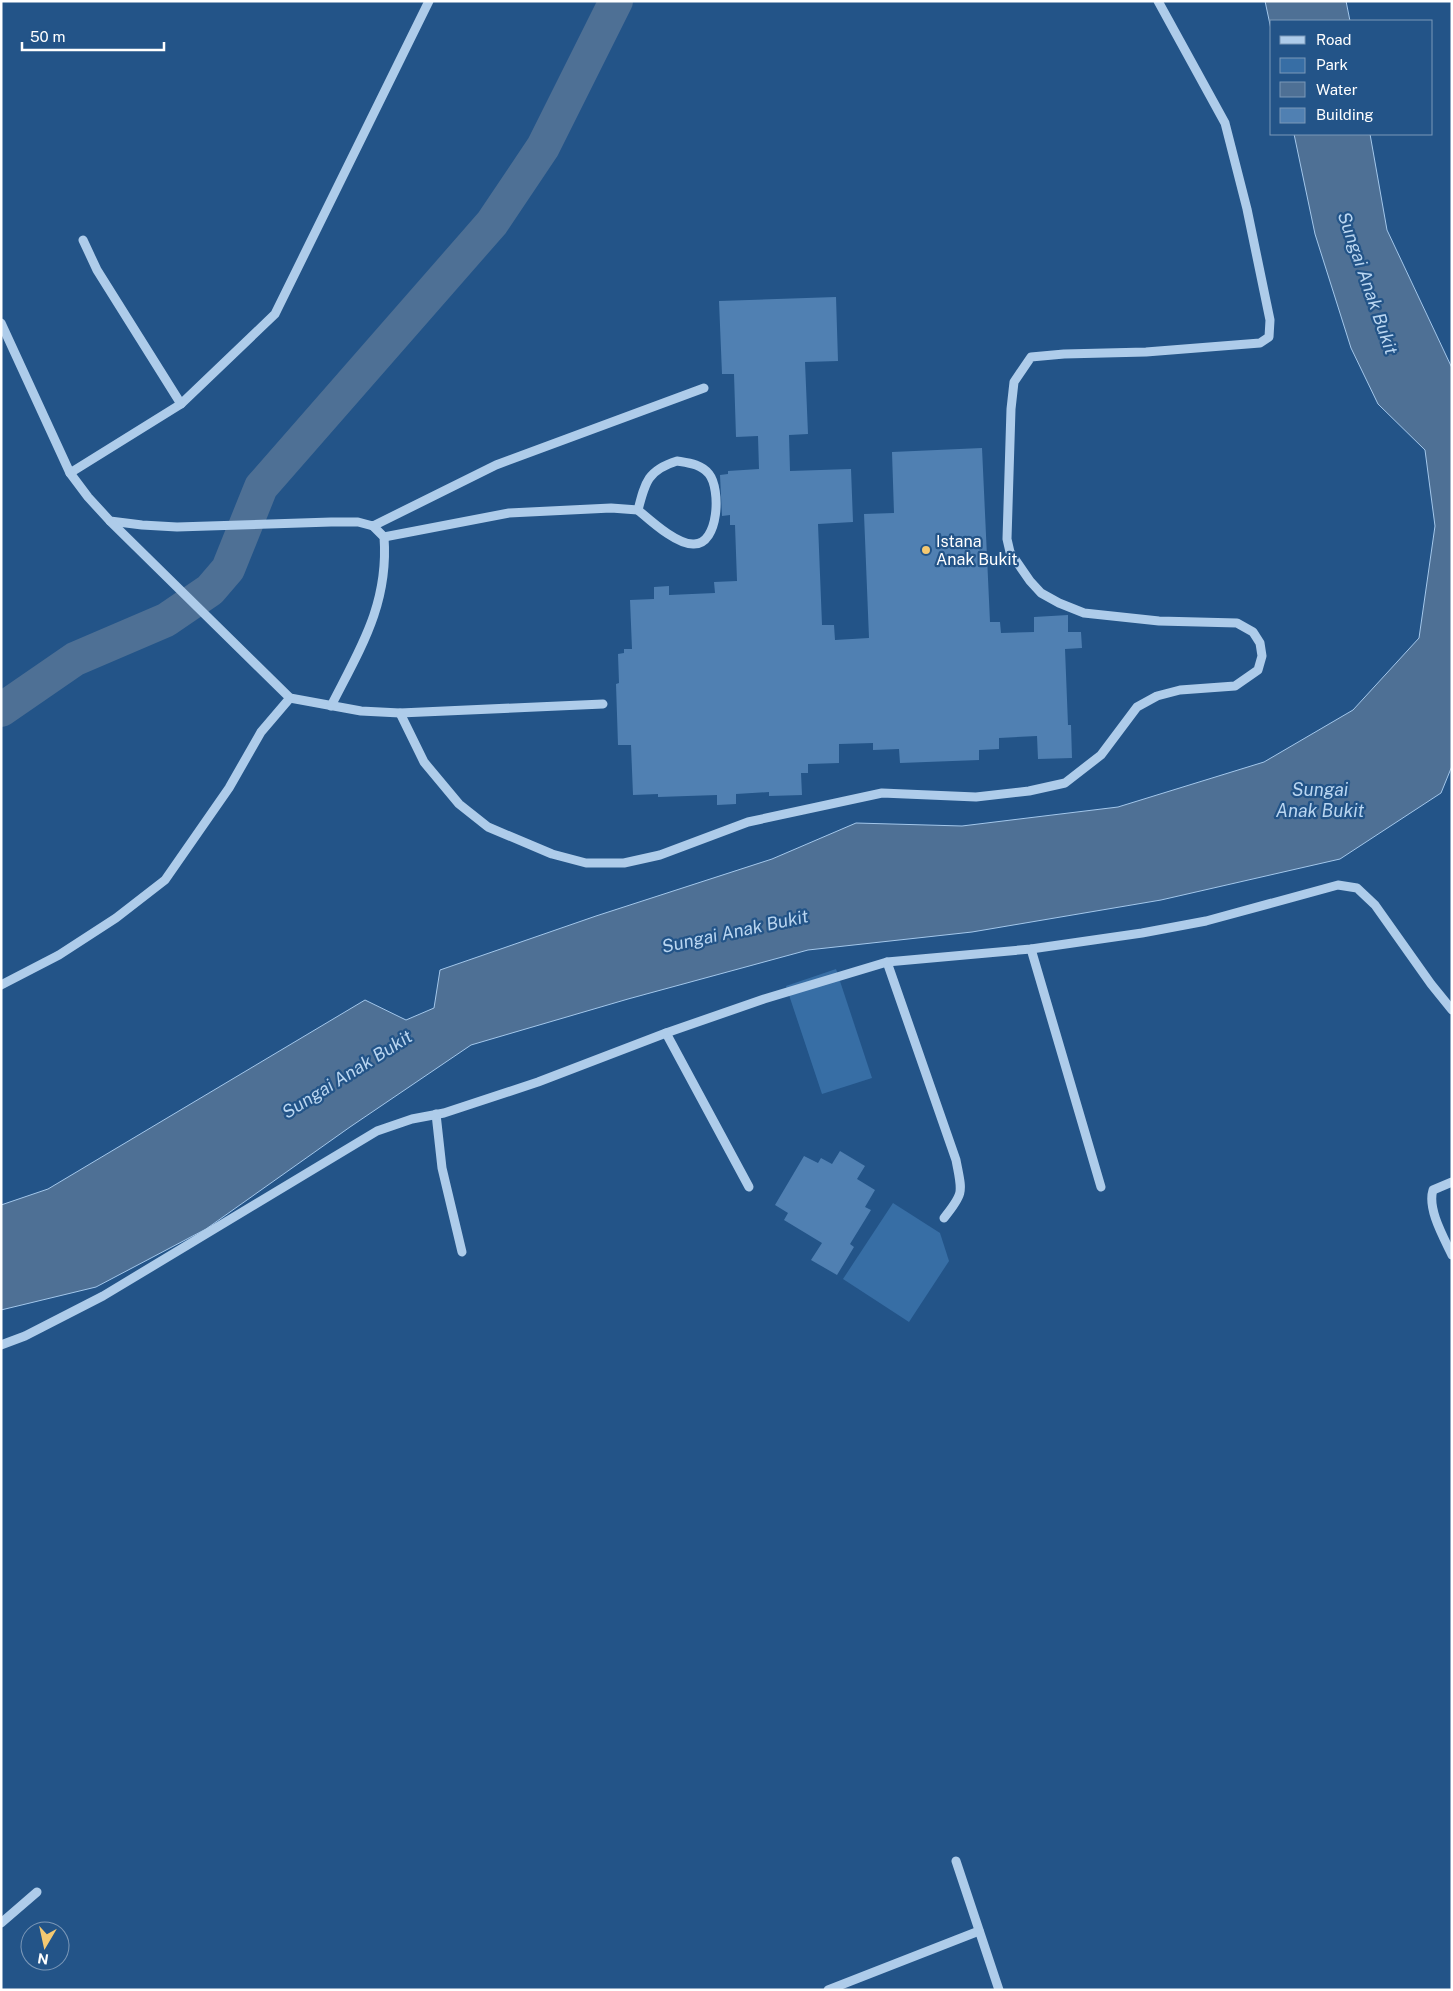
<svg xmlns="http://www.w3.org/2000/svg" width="1453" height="1991" font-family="'Public Sans',sans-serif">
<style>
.green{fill:#376ea5}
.water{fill:#4e7095;stroke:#a3c7eb}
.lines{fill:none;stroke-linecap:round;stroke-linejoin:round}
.river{stroke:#4e7095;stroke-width:34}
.building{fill:#5080b2}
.minor{stroke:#aeccea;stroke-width:9}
.poi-dot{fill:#f5c971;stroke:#235488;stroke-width:2}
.labels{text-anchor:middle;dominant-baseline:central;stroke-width:4.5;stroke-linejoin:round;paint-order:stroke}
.poi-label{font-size:16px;fill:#fff;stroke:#235488;text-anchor:start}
.water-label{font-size:18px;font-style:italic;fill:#bad6f1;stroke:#235488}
</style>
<rect width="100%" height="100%" fill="#235488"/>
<g class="green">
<path d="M836,969l36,109 -50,16 -36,-108z"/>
<path d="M893,1203l47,30 9,28 -40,61 -66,-43z"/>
</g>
<g class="water">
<path d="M1265,1h81l4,20h-78v13z"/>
<path d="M1294,134h76l17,96 65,138v398l-11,27 -101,66 -179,41 -189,32 -164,18 -180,49 -157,46 -121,82 -144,102 -110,58 -95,23v-105l47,-16 317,-189 41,20 28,-12 6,-38 156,-54 176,-57 84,-36 106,3 156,-19 146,-45 89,-52 66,-72 16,-112 -10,-76 -47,-46 -27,-56 -36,-114z"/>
</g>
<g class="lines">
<path class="river" d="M1,710l74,-51 91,-39 44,-30 18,-21 33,-82 231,-264 51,-76 73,-146"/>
</g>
<g class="building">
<path d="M836,297l2,64 -33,1 3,72 -19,1 1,36 61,-2 2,53 -35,2 4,101h12l1,15 34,-2 -5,-124 30,-1 -2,-61 90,-4 8,174h10l1,11 33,-1v-15l34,-2v17h13l1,16 -17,1 3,76h3l1,33 -34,1 -1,-23 -38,2v11l-20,1v10l-79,3 -1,-14 -26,1v-7l-34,1v19l-31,1v9h-7l1,22 -33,1v-4l-33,2v10l-19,1v-10l-59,2v-3l-25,1 -2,-50h-13l-2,-61 3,-1 -1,-29 6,-1v-4h8l-2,-49 24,-1v-12l15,-1v9l46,-2 -1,-11 23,-1 -2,-56h-5v-10l-8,1 -2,-41 8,-1v-3l31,-2 -1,-33 -22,1 -2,-63h-12l-3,-73z"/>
<path d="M840,1151l25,15 -8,13 18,11 -10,17 6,3 -21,34 4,3 -17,28 -26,-15 11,-17 -38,-23 4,-7 -13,-8 29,-49 14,7 3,-5 11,6z"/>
</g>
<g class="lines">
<g class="minor">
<path d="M83,240l14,30 84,134"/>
<path d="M1,323l69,150 18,24 22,24 32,4 35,2 154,-5h27l15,4 123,-61 208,-77"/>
<path d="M677,461c12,2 24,3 32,13 12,15 10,70 -15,70 -17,1 -43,-23 -56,-34 7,-28 10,-40 39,-49z"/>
<path d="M70,473l111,-69 94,-90 154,-313"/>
<path d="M110,521l180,177 71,13 39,2 203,-9"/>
<path d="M384,537l125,-24 102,-5 27,2"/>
<path d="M331,706c29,-57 58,-102 53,-169l-11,-11"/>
<path d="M400,713l24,49 35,42 29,23 64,27 34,9h38l36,-8 88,-33 134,-29 94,4 53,-6 36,-8 36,-28 36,-48 20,-11 23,-6 55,-4 23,-16 4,-14 -2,-13 -7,-11 -16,-9 -78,-2 -75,-8 -25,-10 -18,-10 -11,-12 -20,-29 -3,-13 4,-130 3,-27 17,-25 33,-3 82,-2 114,-9 9,-6 1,-17 -23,-111 -22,-86 -67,-122"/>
<path d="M1031,949l70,238"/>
<path d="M887,962l69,198c6,32 9,32 -12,58"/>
<path d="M1,985l58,-30 57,-37 49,-38 64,-92 32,-56 29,-34"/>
<path d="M666,1033l83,154"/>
<path d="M436,1114l6,54 20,84"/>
<path d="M1452,1182l-19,8c-6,19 11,48 19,65"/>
<path d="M1,1345l24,-9 78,-40 274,-165 35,-12 32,-6 94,-31 128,-49 98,-34 123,-37 144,-13 111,-16 64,-12 132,-36 19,3 18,17 56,79 21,26"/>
<path d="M956,1861l43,129"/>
<path d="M1,1923l36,-31"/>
<path d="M828,1990l151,-59"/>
</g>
</g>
<circle class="poi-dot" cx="926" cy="550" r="5"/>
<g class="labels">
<g class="poi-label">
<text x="936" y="541">Istana<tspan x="936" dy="18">Anak Bukit</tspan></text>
</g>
<g class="water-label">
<text transform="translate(1368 283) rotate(71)">Sungai Anak Bukit</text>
<text x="1320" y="789">Sungai<tspan x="1320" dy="21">Anak Bukit</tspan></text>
<text transform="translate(735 931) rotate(-12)">Sungai Anak Bukit</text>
<text transform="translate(347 1074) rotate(-32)">Sungai Anak Bukit</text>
</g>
</g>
<rect width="1453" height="1991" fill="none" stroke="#ffffff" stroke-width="5"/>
<rect x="1270" y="20" width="162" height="115" fill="#235488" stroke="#7b98b8"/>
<rect x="1280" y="36" width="25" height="8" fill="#aeccea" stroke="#7b98b8"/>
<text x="1316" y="45" font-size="15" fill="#ffffff">Road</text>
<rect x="1280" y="58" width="25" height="15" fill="#376ea5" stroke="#7b98b8"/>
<text x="1316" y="70" font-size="15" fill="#ffffff">Park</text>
<rect x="1280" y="82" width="25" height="15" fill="#4e7095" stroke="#7b98b8"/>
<text x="1316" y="95" font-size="15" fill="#ffffff">Water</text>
<rect x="1280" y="108" width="25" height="15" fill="#5080b2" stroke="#7b98b8"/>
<text x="1316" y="120" font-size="15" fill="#ffffff">Building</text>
<g transform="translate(45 1946) rotate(189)"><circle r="24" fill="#235488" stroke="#7b98b8"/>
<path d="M0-4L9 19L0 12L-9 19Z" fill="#f5c971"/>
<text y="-8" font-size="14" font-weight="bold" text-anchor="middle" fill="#ffffff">N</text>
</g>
<path d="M22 42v8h142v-8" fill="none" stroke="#ffffff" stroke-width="2.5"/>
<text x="30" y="42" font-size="15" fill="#ffffff" stroke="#235488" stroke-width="4" paint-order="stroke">50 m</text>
</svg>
